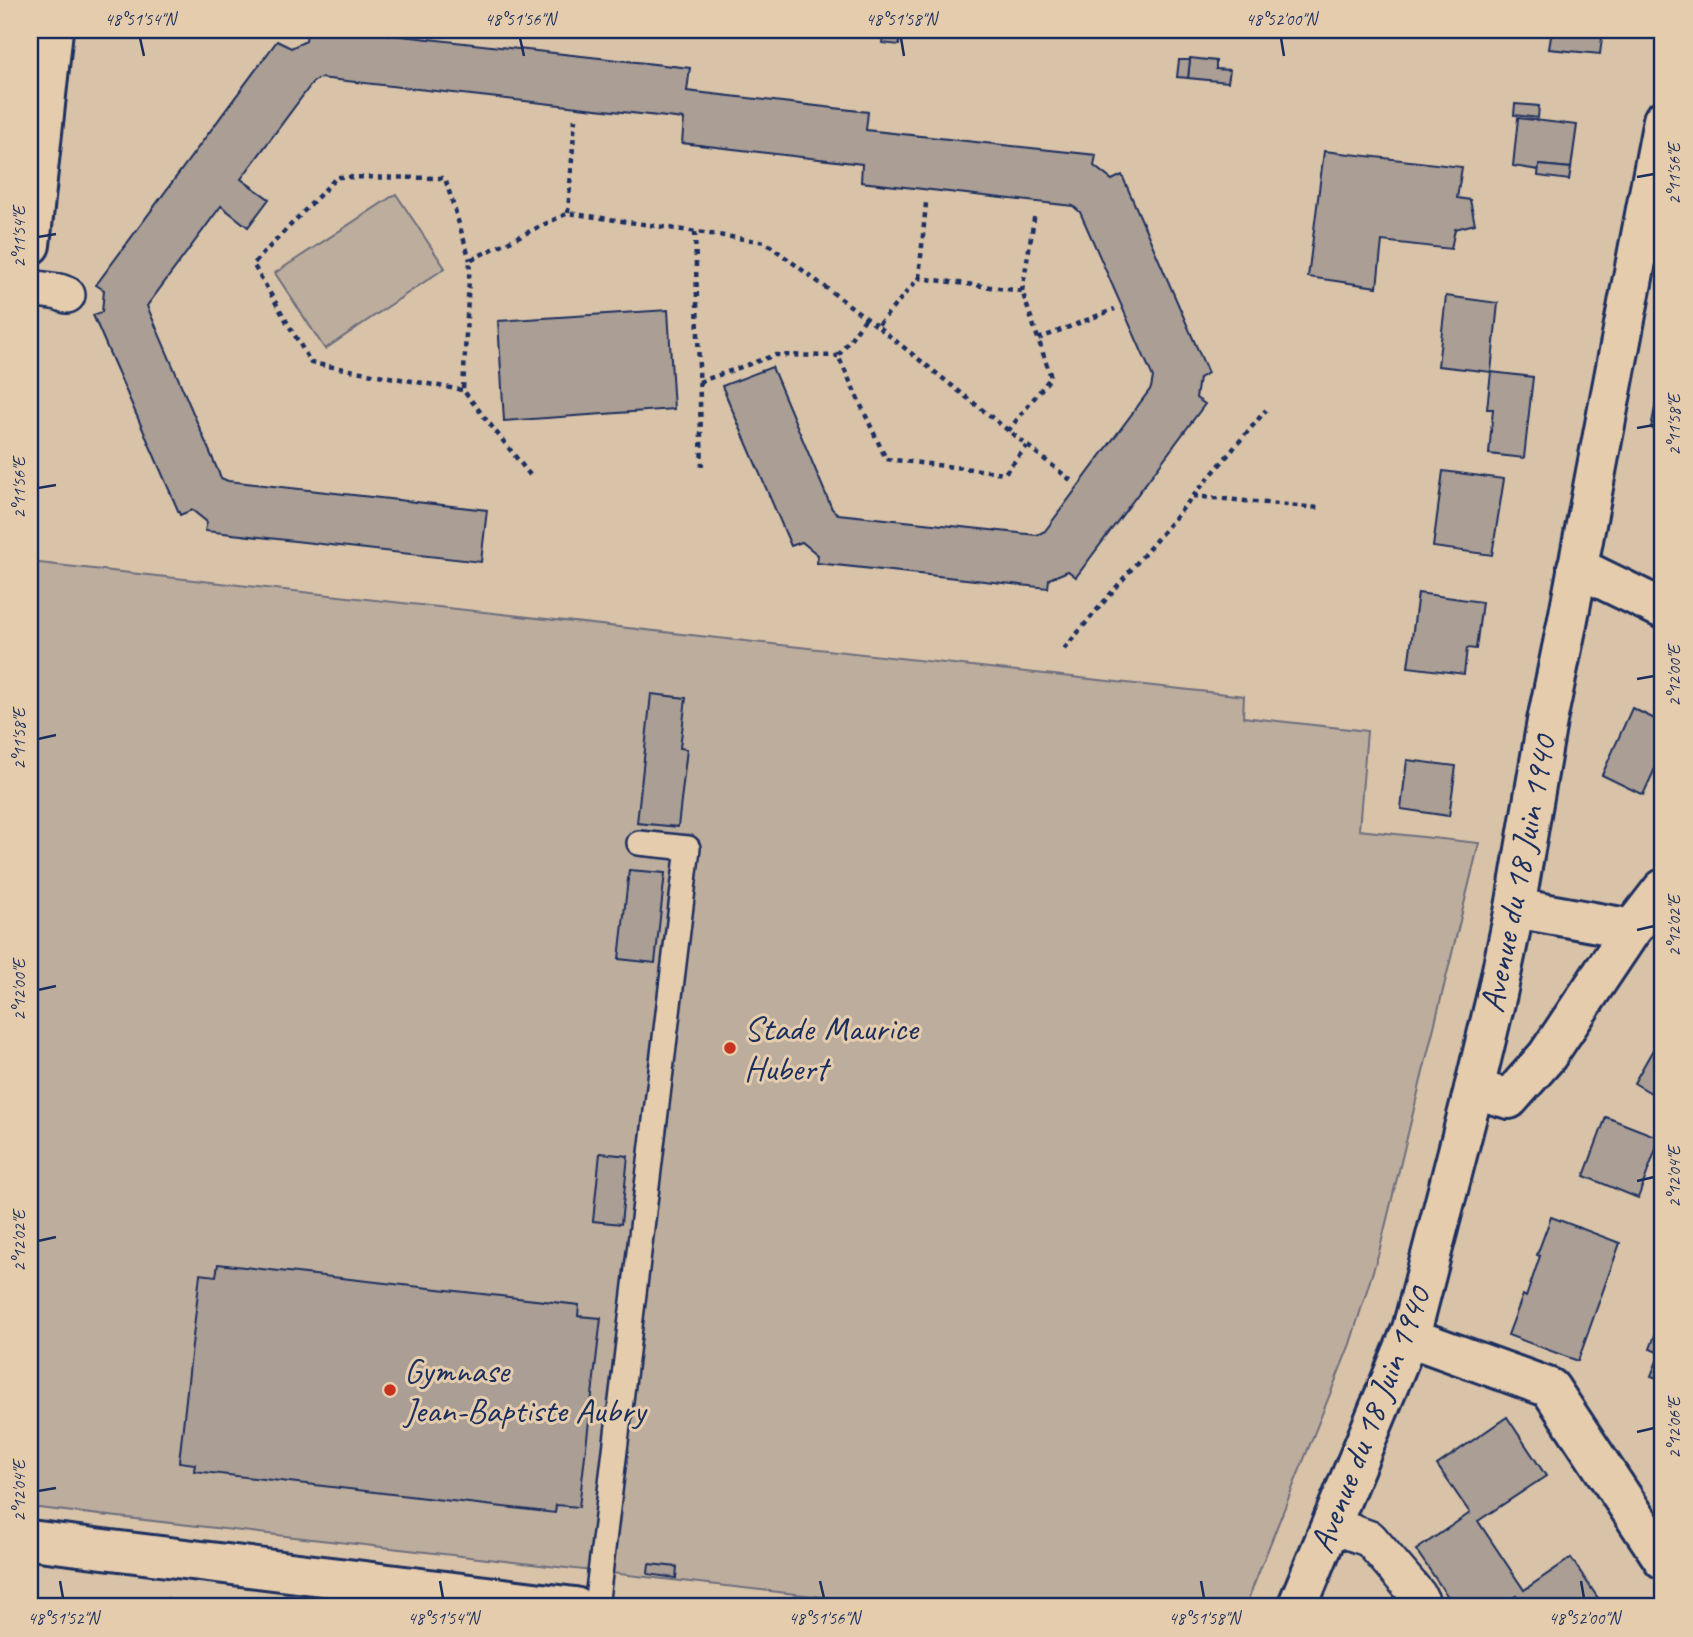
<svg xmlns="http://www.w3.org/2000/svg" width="1693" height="1637" font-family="Caveat,sans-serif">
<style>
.green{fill:#bdad9d;stroke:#6c6e7e;stroke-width:2}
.building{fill:#aa9e95;stroke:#1b2f5e;stroke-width:2}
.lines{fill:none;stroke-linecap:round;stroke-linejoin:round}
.service-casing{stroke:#1b2f5e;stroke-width:28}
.pedestrian-casing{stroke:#1b2f5e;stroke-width:40}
.minor-casing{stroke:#1b2f5e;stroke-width:44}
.tertiary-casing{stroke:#1b2f5e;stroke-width:44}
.secondary-casing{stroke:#1b2f5e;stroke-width:44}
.path{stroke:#1b2f5e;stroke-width:4.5;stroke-dasharray:5 5;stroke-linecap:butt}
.service{stroke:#e5ccad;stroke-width:23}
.pedestrian{stroke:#e5ccad;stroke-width:35}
.minor{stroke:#e5ccad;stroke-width:38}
.tertiary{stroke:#e5ccad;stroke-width:38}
.secondary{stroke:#e5ccad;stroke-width:38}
.ticks{fill:none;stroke:#1b2f5e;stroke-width:2.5}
.poi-dot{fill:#c8321e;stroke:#e5ccad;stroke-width:2.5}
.labels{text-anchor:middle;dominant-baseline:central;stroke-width:6;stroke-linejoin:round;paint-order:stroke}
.street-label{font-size:35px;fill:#1b2f5e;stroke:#e5ccad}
.poi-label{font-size:35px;fill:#1b2f5e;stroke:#e5ccad;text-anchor:start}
.neatline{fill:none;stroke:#1b2f5e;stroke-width:2.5}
.ticks-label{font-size:18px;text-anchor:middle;fill:#1b2f5e}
</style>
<rect width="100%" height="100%" fill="#d9c3a8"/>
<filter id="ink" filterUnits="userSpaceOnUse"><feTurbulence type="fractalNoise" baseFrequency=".0143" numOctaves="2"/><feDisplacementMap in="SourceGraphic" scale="14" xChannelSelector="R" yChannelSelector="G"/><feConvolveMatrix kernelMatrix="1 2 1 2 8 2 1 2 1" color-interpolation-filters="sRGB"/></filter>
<g filter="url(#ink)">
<g class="green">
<path d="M396,194l49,74 -120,81 -50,-76z"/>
<path d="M30,562l1214,134 -1,21 124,14 -8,99 120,13 -100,409 -29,92 -105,263h-335l-880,-100z"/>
</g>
<g class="building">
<path d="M307,30h41l342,38 -3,23 181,21 -2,18 230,25 -2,11 18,14 10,-5 86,198 -9,5 -3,20 9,6 -129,173 -8,-6 -19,8 -1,9 -231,-25 1,-8 -16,-13 -11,4 -69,-160 50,-19 60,142 6,5 199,21 8,-4 106,-143 2,-11 -73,-165 -7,-6 -212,-24 1,-18 -180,-21 2,-24 -364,-41 -7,4 -72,97 28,20 -21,28 -27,-21 -74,100 74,172 7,3 259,29 -6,52 -276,-31 2,-9 -15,-12 -12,5 -87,-200 9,-3 2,-22 -8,-5 181,-244 14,7 15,-7z"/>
<path d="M884,30h17l-2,15 -17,-2z"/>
<path d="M1552,30h51l-3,24 -51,-5z"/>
<path d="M1190,58l26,3v8l14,1 -2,12 -40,-4z"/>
<path d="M1179,60h11l-2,18 -11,-1z"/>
<path d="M1515,104l24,2 -1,12 -24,-3z"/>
<path d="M1518,118l59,7 -6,43 -32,-3v5l-26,-4z"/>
<path d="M1324,151l138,16 -5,31 13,2 5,24 -20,5 -4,20 -69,-8 -5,46 -69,-10z"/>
<path d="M1539,165l32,3 -2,12 -31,-4z"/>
<path d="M1446,296l52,7 -7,69 -53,-6z"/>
<path d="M668,310l6,99 -170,12 -6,-100z"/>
<path d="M1663,367v67l-12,-6z"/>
<path d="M1491,372l42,5 -9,81 -35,-4 4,-45h-6z"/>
<path d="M1443,471l61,8 -12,76 -59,-8z"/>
<path d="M1418,593l64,9 -6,47 -9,-1 -3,26 -56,-7z"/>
<path d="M651,694l35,4 -6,50 7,1 -9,78 -41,-4z"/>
<path d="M1632,708l31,15v37l-2,5 -3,-3 -15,33 -41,-20z"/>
<path d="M1407,760l49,6 -7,50 -48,-7z"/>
<path d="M629,870l36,3 -10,90 -36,-4z"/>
<path d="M1663,1032v68l-29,-17z"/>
<path d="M1606,1117l54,21 -22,60 -54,-22z"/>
<path d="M600,1153l28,3 -7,68 -28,-3z"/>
<path d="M1551,1217l69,26 -42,118 -70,-26 15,-40 3,2 14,-41 -3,-1z"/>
<path d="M218,1264l361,41 -1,11 23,2 -22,189 -23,-2 -1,8 -361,-42 1,-7 -16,-2 21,-188 16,2z"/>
<path d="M1663,1313v67l-12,-4 9,-23 -10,-4z"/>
<path d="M1507,1417l39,59 -68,45 46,69 47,-32 33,49h-81l-7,-11 -17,11h-44l-39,-57 54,-37 -33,-48z"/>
<path d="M649,1564l28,3 -1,11 -28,-4z"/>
</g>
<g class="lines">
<g class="service-casing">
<path id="service" d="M596,1607l92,-759 -49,-5"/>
</g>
<g class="pedestrian-casing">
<g id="pedestrian">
<path d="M30,288l29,4 8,3"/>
<path d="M1331,1525l39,14 48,56 6,12"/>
</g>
</g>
<g class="minor-casing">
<g id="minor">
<path d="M30,245l23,-215"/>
<path d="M1577,567l86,42"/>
<path d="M1409,1337l141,51 113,171"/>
<path d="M30,1540l545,67"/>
</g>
</g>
<g class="tertiary-casing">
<g id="tertiary">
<path d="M1515,908l117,21"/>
<path d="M1474,1089l35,10 38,-43 85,-127 31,-40"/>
</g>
</g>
<g class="secondary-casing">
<path id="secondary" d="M1297,1607l115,-278 62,-240 23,-95 18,-86 32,-187 20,-97 96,-504"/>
</g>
<g class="path">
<path d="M568,213l7,-94"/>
<path d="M695,232l7,238"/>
<path d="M919,278l7,-75"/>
<path d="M1022,291l13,-78"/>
<path d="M865,319l-27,37 48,103 119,14 22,-27"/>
<path d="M1038,339l77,-30"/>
<path d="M699,382l76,-27 63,1"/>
<path d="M462,390l-151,-27 -58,-99 84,-87 108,1 25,82"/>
<path d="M1008,431l43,-54 -29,-86 -103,-13 -42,48 196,156"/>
<path d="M530,475l-67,-85 7,-130 98,-47 197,29 112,84"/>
<path d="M1193,496l126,12"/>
<path d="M1064,649l202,-239"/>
<path d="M167,1607l2,-10"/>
</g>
<use href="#service" class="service"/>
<use href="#pedestrian" class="pedestrian"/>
<use href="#minor" class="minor"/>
<use href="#tertiary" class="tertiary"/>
<use href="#secondary" class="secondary"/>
</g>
</g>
<path class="ticks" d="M140,38l4,18M520,38l4,18M901,38l3,18M1281,38l3,18M1637,177l17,-3M38,237l18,-3M1637,428l17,-3M38,488l18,-3M1637,679l17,-3M38,739l18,-4M1637,930l17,-4M38,990l18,-4M1637,1181l17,-4M38,1241l18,-4M1637,1432l17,-4M38,1491l18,-3M60,1581l3,17M440,1581l3,17M820,1581l4,17M1201,1581l3,17M1581,1581l3,17"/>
<g class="poi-dot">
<circle cx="730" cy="1048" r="7"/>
<circle cx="390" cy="1390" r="7"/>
</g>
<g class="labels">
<g class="street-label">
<text transform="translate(1518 874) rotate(-79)">Avenue du 18 Juin 1940</text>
<text transform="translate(1370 1420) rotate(-69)">Avenue du 18 Juin 1940</text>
</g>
<g class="poi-label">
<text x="744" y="1028">Stade Maurice<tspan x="744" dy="40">Hubert</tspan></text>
<text x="404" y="1370">Gymnase<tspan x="404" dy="40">Jean-Baptiste Aubry</tspan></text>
</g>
</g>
<rect width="1693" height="1637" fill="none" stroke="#e5ccad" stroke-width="77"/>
<rect x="38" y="38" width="1616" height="1560" class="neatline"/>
<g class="ticks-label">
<text x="140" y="25">48°51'54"N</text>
<text x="520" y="25">48°51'56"N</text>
<text x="901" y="25">48°51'58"N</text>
<text x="1281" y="25">48°52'00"N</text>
<text transform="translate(1674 174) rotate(-90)" y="6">2°11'56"E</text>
<text transform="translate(19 237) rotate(-90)" y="6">2°11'54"E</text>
<text transform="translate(1674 425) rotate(-90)" y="6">2°11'58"E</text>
<text transform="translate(19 488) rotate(-90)" y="6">2°11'56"E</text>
<text transform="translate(1674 676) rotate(-90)" y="6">2°12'00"E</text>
<text transform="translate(19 739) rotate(-90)" y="6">2°11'58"E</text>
<text transform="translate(1674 926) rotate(-90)" y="6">2°12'02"E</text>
<text transform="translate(19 990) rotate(-90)" y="6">2°12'00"E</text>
<text transform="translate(1674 1177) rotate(-90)" y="6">2°12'04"E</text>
<text transform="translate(19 1241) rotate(-90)" y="6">2°12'02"E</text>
<text transform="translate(1674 1428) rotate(-90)" y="6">2°12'06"E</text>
<text transform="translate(19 1491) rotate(-90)" y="6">2°12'04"E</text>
<text x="63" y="1624">48°51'52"N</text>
<text x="443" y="1624">48°51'54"N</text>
<text x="824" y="1624">48°51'56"N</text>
<text x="1204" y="1624">48°51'58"N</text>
<text x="1584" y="1624">48°52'00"N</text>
</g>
</svg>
